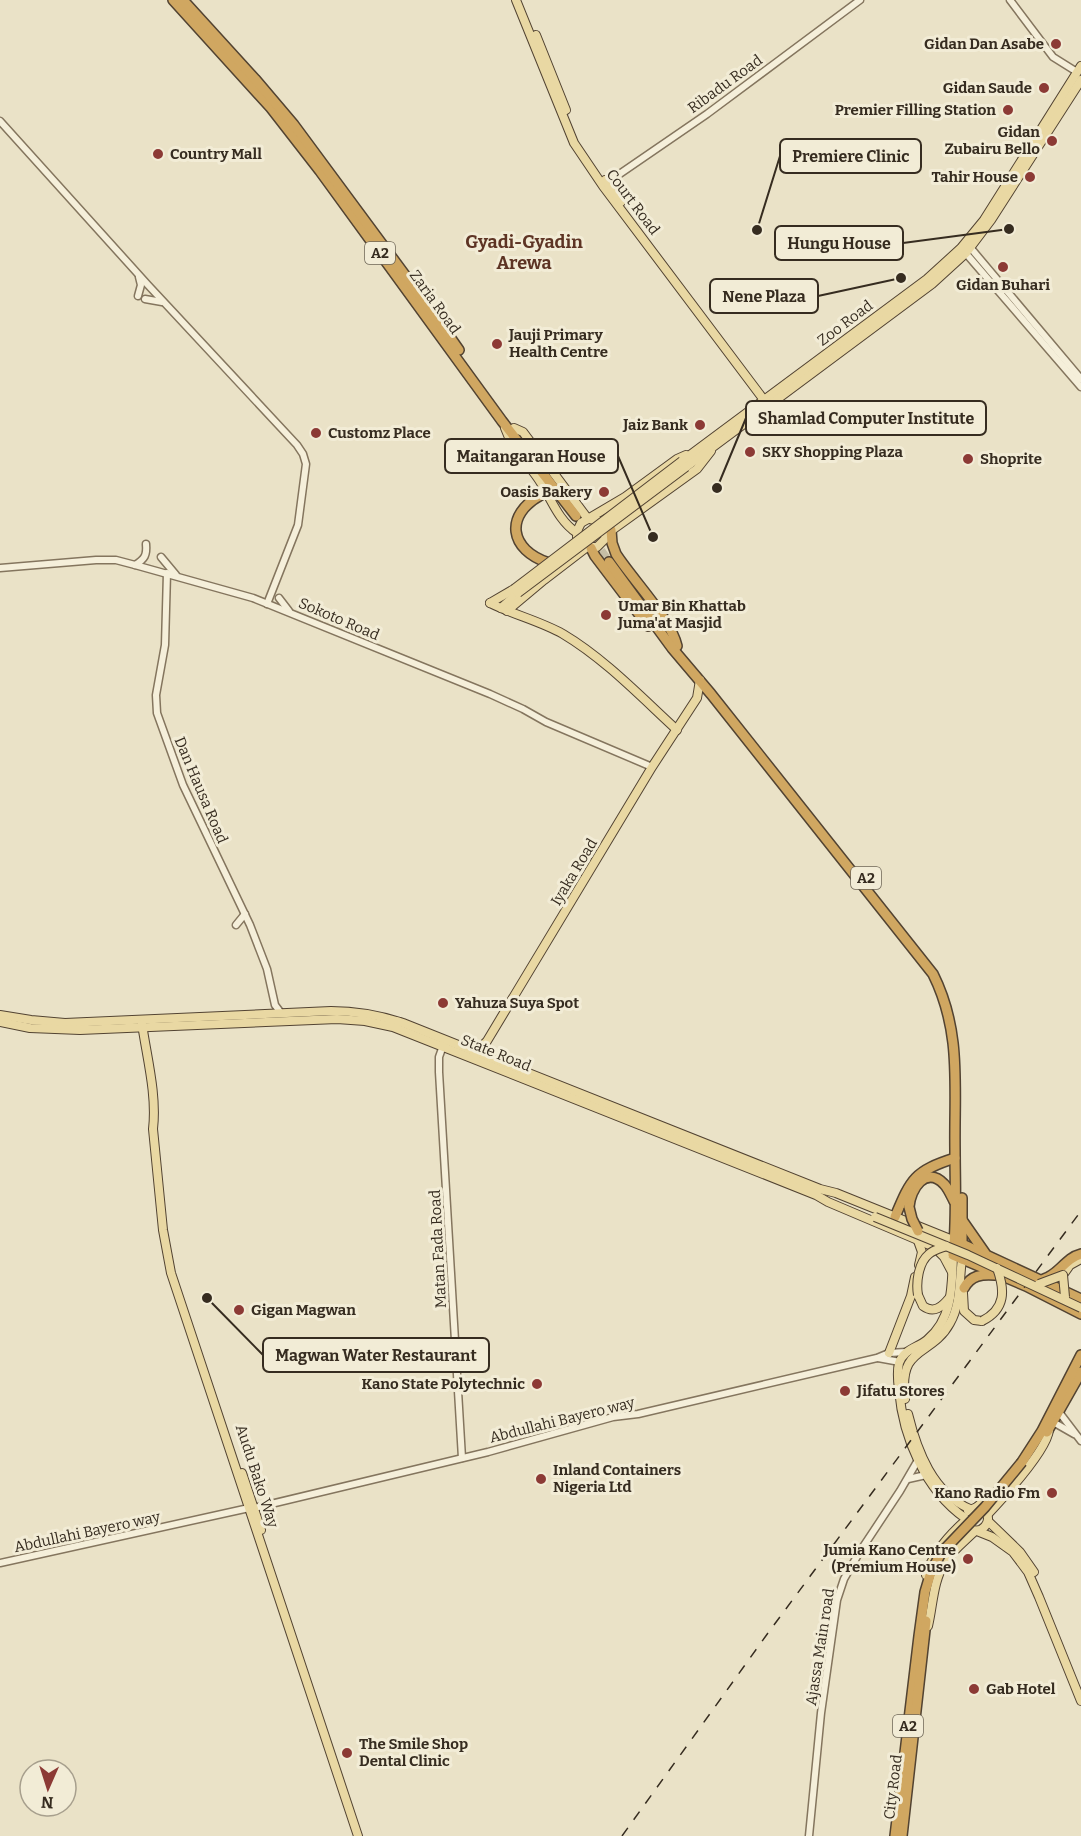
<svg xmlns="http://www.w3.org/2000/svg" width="1081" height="1836" font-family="Bitter,serif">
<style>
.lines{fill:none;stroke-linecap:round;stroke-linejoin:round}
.highway-tunnel{stroke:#c6bea6;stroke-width:9;stroke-dasharray:9 4.5;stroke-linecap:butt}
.minor-casing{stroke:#84755e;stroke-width:9}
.major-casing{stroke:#524332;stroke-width:10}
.highway-casing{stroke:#524332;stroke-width:12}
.minor{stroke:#f5efda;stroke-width:6}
.major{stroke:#e9d8a3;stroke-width:8}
.highway{stroke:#d0a761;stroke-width:9}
.rail{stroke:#362c20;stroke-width:1.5;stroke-dasharray:10 10;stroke-linecap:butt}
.major-bridge-casing{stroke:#524332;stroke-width:10;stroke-linecap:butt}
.highway-bridge-casing{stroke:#524332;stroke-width:12;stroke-linecap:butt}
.major-bridge{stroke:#e9d8a3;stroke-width:8}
.highway-bridge{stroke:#d0a761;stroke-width:9}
.poi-dot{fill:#8c3a35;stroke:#f2ecd6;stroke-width:2}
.labels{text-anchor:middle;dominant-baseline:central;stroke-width:6;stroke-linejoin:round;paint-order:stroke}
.shield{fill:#f2ecd6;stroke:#6e6657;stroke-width:1.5}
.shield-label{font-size:14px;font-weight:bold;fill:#362c20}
.poi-label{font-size:15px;font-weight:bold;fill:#362c20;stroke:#f2ecd6;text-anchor:start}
.street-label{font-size:15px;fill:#362c20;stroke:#f2ecd6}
.quarter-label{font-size:18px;font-weight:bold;fill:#5e3424;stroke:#f2ecd6}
.leader{fill:none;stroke:#362c20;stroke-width:2}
.callout-dot{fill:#362c20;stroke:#f2ecd6;stroke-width:2}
.callout{fill:#f2ecd6;stroke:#362c20;stroke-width:2}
.callout-label{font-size:16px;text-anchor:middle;font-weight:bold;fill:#362c20}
</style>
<rect width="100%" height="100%" fill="#eae2c7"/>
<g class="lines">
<path class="highway-tunnel" d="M577,518l32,44"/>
<g class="minor-casing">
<g id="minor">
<path d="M1010,0l43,57 24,15"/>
<path d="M0,121l148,164 149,160 6,9 3,10 -8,61 -31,79"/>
<path d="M605,184l102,-70 153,-114"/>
<path d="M969,246l112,133"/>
<path d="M963,250l118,137"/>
<path d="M138,296l3,-11 -2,-8"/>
<path d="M145,299l17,3"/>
<path d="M161,557l15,18"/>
<path d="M135,565c10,-6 12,-10 11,-21"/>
<path d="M0,568l96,-8h20l19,5 118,33 237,96 33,15 23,13 106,45"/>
<path d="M167,573l-2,72 -9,50 1,18 26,72 67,140 17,44 8,36 6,8"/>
<path d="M279,598l10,13"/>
<path d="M236,925l9,-11"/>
<path d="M444,1043l-5,14v15l23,386"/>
<path d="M878,1358l22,4"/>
<path d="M1059,1412l22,29"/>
<path d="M1053,1422l21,12"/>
<path d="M908,1479l18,-4"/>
<path d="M254,1508l234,-56 125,-35 25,-3 239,-56 12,-5 17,-1"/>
<path d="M0,1563l249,-55"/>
<path d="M809,1836l12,-123 16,-113 7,-21 15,-26 41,-62 18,-31"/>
</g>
</g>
<g class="major-casing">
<g id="major">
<path d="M516,0l58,143 29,43 161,214"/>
<path d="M536,35l30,75"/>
<path d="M605,180l16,22"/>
<path d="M505,428c7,21 24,36 36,55 11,18 18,38 36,50"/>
<path d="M514,428l9,4 65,87"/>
<path d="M682,461l245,-182 34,-31 23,-28 97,-154"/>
<path d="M686,467l246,-183 34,-31 25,-33 90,-140"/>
<path d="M590,519l9,2 7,7 -1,11 -8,8h-10l-6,-4 -4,-6 1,-8 3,-6 44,-26 52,-38 9,-4"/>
<path d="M608,533l89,-64 14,-18"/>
<path d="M490,603c24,12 50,18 73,31 42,25 78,63 114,96"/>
<path d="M490,603l24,-14"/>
<path d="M501,608l17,-15"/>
<path d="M507,611l37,-31 43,-33"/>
<path d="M0,1015l31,5 34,3 266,-12c25,0 48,4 72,12l417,166 16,4 119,48"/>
<path d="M0,1022l30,6 50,2 257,-11 28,2 28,6 423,168 12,7 125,53c-1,30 0,64 -26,85 -10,8 -23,9 -28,23 -2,8 -1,19 0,27 4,47 26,100 66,128"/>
<path d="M142,1024c5,34 15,71 11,105l10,101 8,43 187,563"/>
<path d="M474,1054l13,-13 165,-274 45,-69 3,-18"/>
<path d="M917,1238l5,14 -3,13"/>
<path d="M937,1250l7,7 8,15"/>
<path d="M1063,1275l7,-10 11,-6"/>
<path d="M963,1293l1,18 10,9 8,1"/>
<path d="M918,1295l5,11c11,8 19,1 27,-9"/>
<path d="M889,1353l22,-57 4,-19"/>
<path d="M905,1399c-7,-55 26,-41 45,-76 11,-19 9,-43 12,-64"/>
<path d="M908,1414c9,37 25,79 62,95"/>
<path d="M242,1473l19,57"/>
<path d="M968,1511l9,-4 13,-12"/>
<path d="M987,1515c15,-16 60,-65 62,-85"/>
<path d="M965,1521c11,25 38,-6 12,-14"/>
<path d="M988,1521l32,31 14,20"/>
<path d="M977,1531l15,6 21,15 15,20 11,25 42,104"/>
<path d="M926,1575c7,-22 22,-39 39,-54"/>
<path d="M928,1626c5,-21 5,-45 17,-64 8,-12 20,-21 30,-31"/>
</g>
</g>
<g class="highway-casing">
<g id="highway">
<path d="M173,0l98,108 49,63 182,250 74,95"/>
<path d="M183,0l72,79 39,46 139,188 26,37"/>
<path d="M541,495c-37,20 -32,55 8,68"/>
<path d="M611,530l1,13 4,11c16,25 55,65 61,92"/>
<path d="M591,548l4,8 53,70"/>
<path d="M609,562l63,86 39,46 222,280c29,58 21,113 22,176 0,35 2,70 -2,105l73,31 55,28"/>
<path d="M962,1198v61"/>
<path d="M909,1207c1,-18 17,-42 35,-23 4,4 7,11 10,17"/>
<path d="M895,1217c16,-38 19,-46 60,-59"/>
<path d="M962,1220l23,33"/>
<path d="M958,1242l123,57"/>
<path d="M1044,1279c16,-5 21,-21 37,-25"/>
<path d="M964,1288c7,-13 18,-14 31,-13"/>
<path d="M1047,1432l34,-60"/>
<path d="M1022,1462l20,-31 39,-76"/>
<path d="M895,1836l24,-200 6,-44 6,-20"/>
<path d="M902,1836l24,-215"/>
</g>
</g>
<use href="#minor" class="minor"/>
<use href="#major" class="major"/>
<use href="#highway" class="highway"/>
<path class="rail" d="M622,1836l146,-203 313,-422"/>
<g class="major-bridge-casing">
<g id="major-bridge">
<path d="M514,589l168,-128"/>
<path d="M518,593l168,-126"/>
<path d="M875,1217l93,38 113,53"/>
<path d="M1039,1284l24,-9 2,22"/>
<path d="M918,1295c-2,-12 0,-32 11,-41 4,-4 12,-6 17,-8"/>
<path d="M982,1321c24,-12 23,-31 15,-53"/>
</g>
</g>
<g class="highway-bridge-casing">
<g id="highway-bridge">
<path d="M909,1207l3,12 6,12"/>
<path d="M931,1572l10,-19 44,-46 37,-45"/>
</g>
</g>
<use href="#major-bridge" class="major-bridge"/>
<use href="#highway-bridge" class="highway-bridge"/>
</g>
<g class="poi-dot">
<circle cx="1056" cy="44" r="6"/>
<circle cx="1044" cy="88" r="6"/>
<circle cx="1008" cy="110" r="6"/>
<circle cx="1052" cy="141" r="6"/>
<circle cx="158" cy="154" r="6"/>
<circle cx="1030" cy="177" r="6"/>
<circle cx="1003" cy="267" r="6"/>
<circle cx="497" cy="344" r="6"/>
<circle cx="700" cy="425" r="6"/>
<circle cx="316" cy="433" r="6"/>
<circle cx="750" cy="452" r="6"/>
<circle cx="968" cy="459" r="6"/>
<circle cx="604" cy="492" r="6"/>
<circle cx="606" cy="615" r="6"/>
<circle cx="443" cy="1003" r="6"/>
<circle cx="239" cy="1310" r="6"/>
<circle cx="537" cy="1384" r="6"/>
<circle cx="845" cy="1391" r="6"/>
<circle cx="541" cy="1479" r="6"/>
<circle cx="1052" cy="1493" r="6"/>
<circle cx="968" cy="1559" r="6"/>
<circle cx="974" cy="1689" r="6"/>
<circle cx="347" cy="1753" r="6"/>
</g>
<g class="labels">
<g class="shield">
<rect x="365" y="242" width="30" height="22" rx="4.5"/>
<rect x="851" y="867" width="30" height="22" rx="4.5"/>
<rect x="893" y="1715" width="30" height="22" rx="4.5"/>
</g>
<g class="shield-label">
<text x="380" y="253">A2</text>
<text x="866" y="878">A2</text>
<text x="908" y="1726">A2</text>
</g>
<g class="poi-label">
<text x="1044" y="44" text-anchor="end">Gidan Dan Asabe</text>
<text x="1032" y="88" text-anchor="end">Gidan Saude</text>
<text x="996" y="110" text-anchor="end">Premier Filling Station</text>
<text x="1040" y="132" text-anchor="end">Gidan<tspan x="1040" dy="17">Zubairu Bello</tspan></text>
<text x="170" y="154">Country Mall</text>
<text x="1018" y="177" text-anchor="end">Tahir House</text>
<text x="1003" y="285" text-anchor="middle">Gidan Buhari</text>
<text x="509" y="335">Jauji Primary<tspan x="509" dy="17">Health Centre</tspan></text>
<text x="688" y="425" text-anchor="end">Jaiz Bank</text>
<text x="328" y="433">Customz Place</text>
<text x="762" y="452">SKY Shopping Plaza</text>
<text x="980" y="459">Shoprite</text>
<text x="592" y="492" text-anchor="end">Oasis Bakery</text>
<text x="618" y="606">Umar Bin Khattab<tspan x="618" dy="17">Juma'at Masjid</tspan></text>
<text x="455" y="1003">Yahuza Suya Spot</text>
<text x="251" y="1310">Gigan Magwan</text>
<text x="525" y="1384" text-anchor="end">Kano State Polytechnic</text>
<text x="857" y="1391">Jifatu Stores</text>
<text x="553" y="1470">Inland Containers<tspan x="553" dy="17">Nigeria Ltd</tspan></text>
<text x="1040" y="1493" text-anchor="end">Kano Radio Fm</text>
<text x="956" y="1550" text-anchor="end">Jumia Kano Centre<tspan x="956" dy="17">(Premium House)</tspan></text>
<text x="986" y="1689">Gab Hotel</text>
<text x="359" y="1744">The Smile Shop<tspan x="359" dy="17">Dental Clinic</tspan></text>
</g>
<g class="street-label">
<text transform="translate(725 84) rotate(-36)">Ribadu Road</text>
<text transform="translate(633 202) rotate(53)">Court Road</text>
<text transform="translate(435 302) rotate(54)">Zaria Road</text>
<text transform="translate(845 323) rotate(-37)">Zoo Road</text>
<text transform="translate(339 619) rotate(23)">Sokoto Road</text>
<text transform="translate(201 790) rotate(67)">Dan Hausa Road</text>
<text transform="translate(574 872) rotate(-59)">Iyaka Road</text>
<text transform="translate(496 1053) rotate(22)">State Road</text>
<text transform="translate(438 1249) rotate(-93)">Matan Fada Road</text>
<text transform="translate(562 1420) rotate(-14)">Abdullahi Bayero way</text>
<text transform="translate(257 1476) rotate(72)">Audu Bako Way</text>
<text transform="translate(87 1532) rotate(-12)">Abdullahi Bayero way</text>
<text transform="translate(820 1647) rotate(-81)">Ajassa Main road</text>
<text transform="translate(893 1787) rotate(-83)">City Road</text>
</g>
<g class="quarter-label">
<text x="524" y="242">Gyadi-Gyadin<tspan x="524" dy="21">Arewa</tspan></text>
</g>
</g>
<path class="leader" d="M757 230L780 156M1009 229L903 243M901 278L818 296M717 488L746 418M653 537L618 456M207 1298L263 1355"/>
<g class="callout-dot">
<circle cx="757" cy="230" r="6"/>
<circle cx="1009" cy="229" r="6"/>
<circle cx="901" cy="278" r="6"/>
<circle cx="717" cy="488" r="6"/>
<circle cx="653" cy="537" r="6"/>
<circle cx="207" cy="1298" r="6"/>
</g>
<g class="callout">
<rect x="780" y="139" width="141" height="34" rx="6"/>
<rect x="775" y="226" width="128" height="34" rx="6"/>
<rect x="710" y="279" width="108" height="34" rx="6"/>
<rect x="746" y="401" width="240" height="34" rx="6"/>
<rect x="445" y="439" width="173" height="34" rx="6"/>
<rect x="263" y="1338" width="226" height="34" rx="6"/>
</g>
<g class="callout-label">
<text x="851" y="162">Premiere Clinic</text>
<text x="839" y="249">Hungu House</text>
<text x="764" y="302">Nene Plaza</text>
<text x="866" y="424">Shamlad Computer Institute</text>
<text x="531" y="462">Maitangaran House</text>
<text x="376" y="1361">Magwan Water Restaurant</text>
</g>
<g transform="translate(48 1788) rotate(183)"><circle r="28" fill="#f2ecd6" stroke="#a79f8d" stroke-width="1.5"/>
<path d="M0-4.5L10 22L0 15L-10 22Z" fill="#8c3a35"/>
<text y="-9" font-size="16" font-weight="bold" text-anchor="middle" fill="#362c20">N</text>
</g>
</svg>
